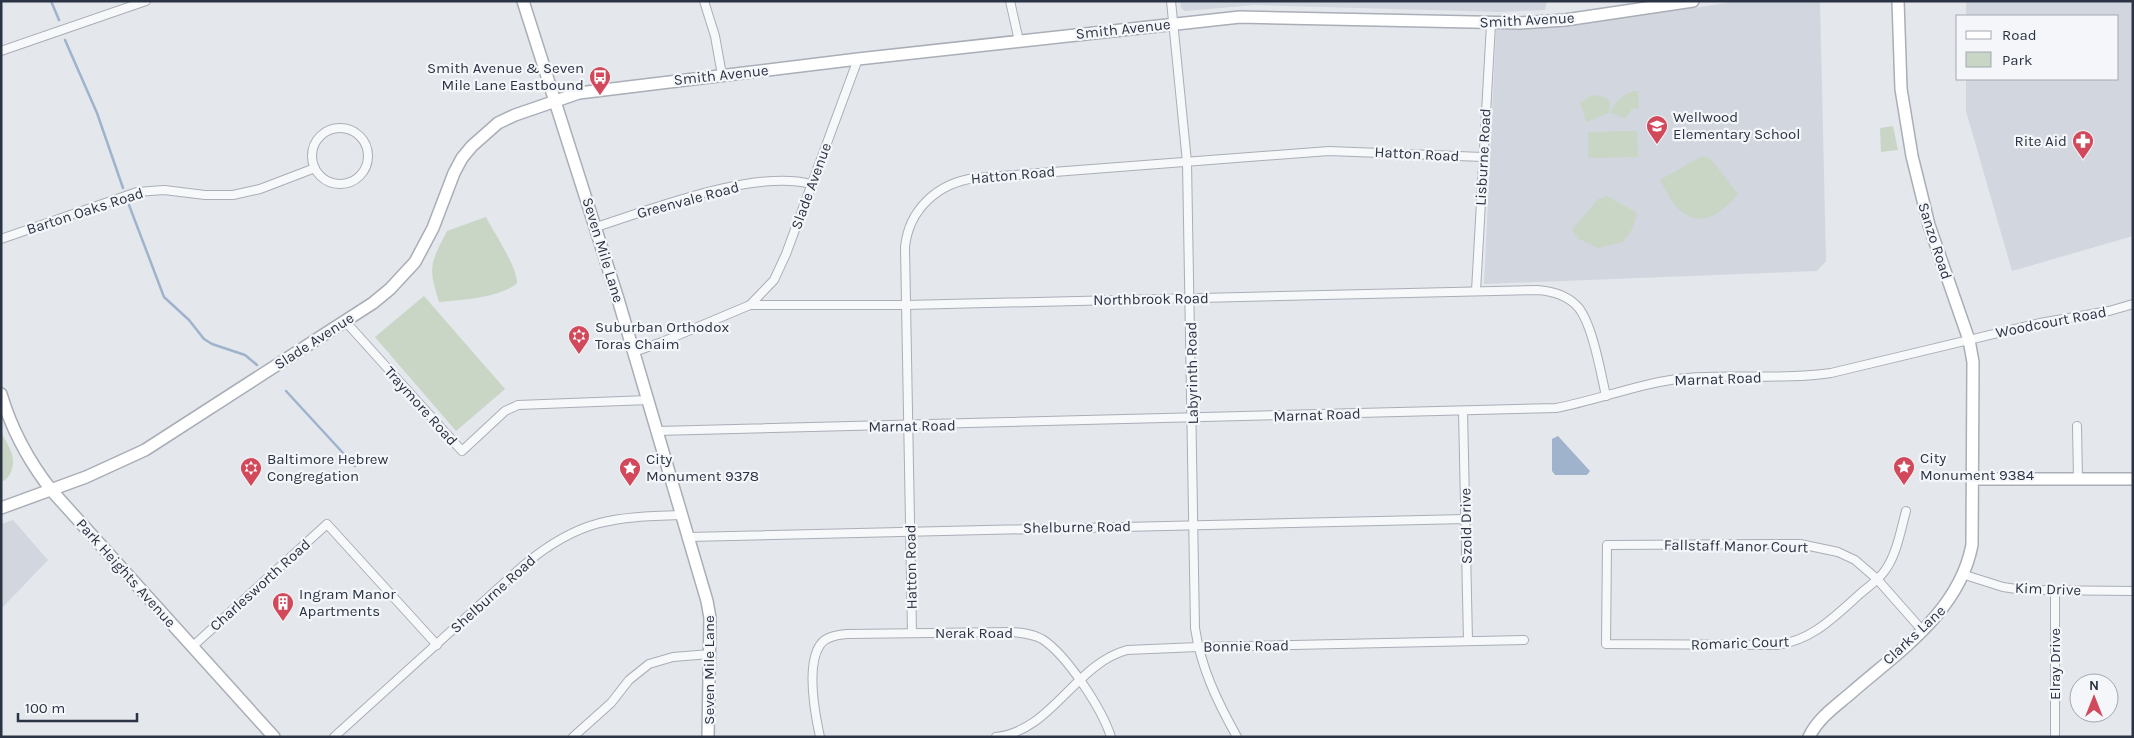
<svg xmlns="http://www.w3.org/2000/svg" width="2134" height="738" font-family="Karla,sans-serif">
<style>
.built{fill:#d2d6de}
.green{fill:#c9d6c5}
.water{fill:#9fb4cc}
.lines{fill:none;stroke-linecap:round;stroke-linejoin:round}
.stream{stroke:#9fb4cc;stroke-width:2.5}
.street-casing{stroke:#a9aeb7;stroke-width:10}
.secondary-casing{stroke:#a9aeb7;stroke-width:14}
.street{stroke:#f7f8fa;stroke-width:8}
.secondary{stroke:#fff;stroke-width:11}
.labels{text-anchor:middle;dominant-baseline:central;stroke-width:4.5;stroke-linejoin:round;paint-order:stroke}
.street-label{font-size:15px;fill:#2b3445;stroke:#f4f6f9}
.poi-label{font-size:15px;fill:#2b3445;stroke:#f4f6f9;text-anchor:start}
</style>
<rect width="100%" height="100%" fill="#e4e7ec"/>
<g class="built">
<path d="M1180,1h367l-2,9 -45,2 -245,-7 -70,6 -4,-3z"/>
<path d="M1740,1h80l6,260 -9,10 -333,13 12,-254 67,-3z"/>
<path d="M1966,1h167v235l-121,35 -46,-160v-32h152v-63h-152z"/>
<path d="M13,520l35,40 -47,49v-85z"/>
</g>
<g class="green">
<path d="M1633,91h5l1,17 -7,1 -7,10 -15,-7c6,-11 12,-16 23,-21z"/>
<path d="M1596,95l11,3 3,5 -1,10 -23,9 -6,-19 10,-7z"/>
<path d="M1893,126l5,24 -17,2 -1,-24z"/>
<path d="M1637,131l1,26 -50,1v-26z"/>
<path d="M1700,157l10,1 28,36c-13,16 -35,35 -56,18 -10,-7 -16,-22 -22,-32z"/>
<path d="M1607,196l30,17 -5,16 -9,13 -25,6 -19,-9 -7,-9 26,-31z"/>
<path d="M486,217c8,16 31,49 31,66 -16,15 -56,17 -78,19 -11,-35 -9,-38 8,-71z"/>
<path d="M424,296l81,93 -49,42 -81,-94z"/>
<path d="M1,431c6,15 18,26 9,43 -3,4 -4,6 -9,8z"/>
</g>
<path class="water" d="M1558,436l32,35 -3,4h-32l-3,-4v-32z"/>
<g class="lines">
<g class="stream">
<path d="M51,1l8,19"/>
<path d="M65,40l32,73 26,75"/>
<path d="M129,205l35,92 25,23 15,19 8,5 33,11 12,10"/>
<path d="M286,391l69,75"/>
</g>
<g class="street-casing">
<g id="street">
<path d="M704,1l11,35 7,39"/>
<path d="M1010,1l9,40"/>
<path d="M1171,1l16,161 8,466c6,40 22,73 42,109"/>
<path d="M1,51l145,-50"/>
<circle cx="340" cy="156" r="28"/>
<path d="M596,227c57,-18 158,-58 215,-43"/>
<path d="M1,239l136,-47 27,-2 41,5h28l27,-6 55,-21"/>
<path d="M1476,291l15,-267"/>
<path d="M750,305l24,-25 12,-26 72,-195"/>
<path d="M345,321l117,130 43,-40 13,-6 130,-5"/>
<path d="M634,352l28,-10 88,-37h156l631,-15c14,1 29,5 39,15 16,15 25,69 30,91"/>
<path d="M1463,411l5,230"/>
<path d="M2077,426l1,53"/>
<path d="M657,431l899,-23c43,-8 86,-26 130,-30 48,-4 97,2 145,-5l209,-50 69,-12 24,-7"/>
<path d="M1906,511c-5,18 -9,42 -20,58 -6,10 -17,17 -25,24 -26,23 -49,48 -85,52l-170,-1 1,-99 193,-1 38,8 17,8 22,19 45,51"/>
<path d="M688,537l778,-18"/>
<path d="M1965,575l38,12 20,3 110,1"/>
<path d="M912,633l-7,-386c4,-38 33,-64 70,-69l354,-27 154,6"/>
<path d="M192,647l135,-123 110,121"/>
<path d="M334,737l190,-172c55,-46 89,-48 158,-50"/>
<path d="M573,737l38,-34 18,-23 20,-16 24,-7 37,-3"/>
<path d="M820,737c-5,-23 -14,-71 0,-92 6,-9 18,-10 28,-11l164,-2c11,1 21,2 30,7 25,16 60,70 69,98"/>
<path d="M996,737c56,-6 79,-73 131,-87l71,-3 326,-7"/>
<path d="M2055,737v-146"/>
</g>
</g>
<g class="secondary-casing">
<g id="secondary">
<path d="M523,1l95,298 89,302 3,17 -2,119"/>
<path d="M1,394c10,34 29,69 51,97l222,246"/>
<path d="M1973,479h160"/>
<path d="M1,508l85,-31 59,-27 228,-147 17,-14 25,-27 18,-34 21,-55 8,-15 10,-12 26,-23 17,-8 64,-22 279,-34 382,-42 280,6 45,-3 128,-19"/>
<path d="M1809,737c9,-19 27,-31 42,-44 48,-42 108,-81 121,-148l1,-183 -4,-22 -40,-115 -17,-69 -11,-67 -3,-88"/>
</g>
</g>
<use href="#street" class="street"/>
<use href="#secondary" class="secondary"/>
</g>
<defs>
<g id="bus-pin" transform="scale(1.125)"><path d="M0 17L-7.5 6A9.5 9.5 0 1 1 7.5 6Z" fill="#d1495b" stroke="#f4f6f9"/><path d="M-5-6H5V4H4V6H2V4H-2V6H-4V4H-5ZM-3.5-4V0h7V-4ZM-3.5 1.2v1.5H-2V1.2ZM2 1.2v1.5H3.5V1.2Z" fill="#fff"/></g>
<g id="school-pin" transform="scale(1.125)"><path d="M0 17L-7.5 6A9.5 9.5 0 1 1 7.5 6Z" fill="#d1495b" stroke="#f4f6f9"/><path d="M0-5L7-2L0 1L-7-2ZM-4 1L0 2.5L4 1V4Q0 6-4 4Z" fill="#fff"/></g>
<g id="pharmacy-pin" transform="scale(1.125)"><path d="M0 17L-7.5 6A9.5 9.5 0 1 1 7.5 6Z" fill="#d1495b" stroke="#f4f6f9"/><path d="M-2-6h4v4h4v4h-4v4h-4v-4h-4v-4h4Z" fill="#fff"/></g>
<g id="synagogue-pin" transform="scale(1.125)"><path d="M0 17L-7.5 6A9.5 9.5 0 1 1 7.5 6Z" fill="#d1495b" stroke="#f4f6f9"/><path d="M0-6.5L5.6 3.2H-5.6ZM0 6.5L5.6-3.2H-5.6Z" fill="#fff"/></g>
<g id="sight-pin" transform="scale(1.125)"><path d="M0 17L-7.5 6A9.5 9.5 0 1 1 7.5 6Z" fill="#d1495b" stroke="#f4f6f9"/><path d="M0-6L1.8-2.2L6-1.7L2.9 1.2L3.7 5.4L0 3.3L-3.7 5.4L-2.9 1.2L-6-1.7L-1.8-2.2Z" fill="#fff"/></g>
<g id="building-pin" transform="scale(1.125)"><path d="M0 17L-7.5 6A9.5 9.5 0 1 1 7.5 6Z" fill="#d1495b" stroke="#f4f6f9"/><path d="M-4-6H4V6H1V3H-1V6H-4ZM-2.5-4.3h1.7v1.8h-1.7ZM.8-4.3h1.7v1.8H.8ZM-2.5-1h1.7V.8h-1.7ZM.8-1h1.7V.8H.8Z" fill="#fff"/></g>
</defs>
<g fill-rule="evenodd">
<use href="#bus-pin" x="600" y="77"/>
<use href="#school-pin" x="1657" y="126"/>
<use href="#pharmacy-pin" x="2083" y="141"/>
<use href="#synagogue-pin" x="579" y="336"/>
<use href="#sight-pin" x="1904" y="467"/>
<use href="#synagogue-pin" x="251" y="468"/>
<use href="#sight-pin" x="630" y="468"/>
<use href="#building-pin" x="283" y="603"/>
</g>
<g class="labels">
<g class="street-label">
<text transform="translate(1527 20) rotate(-3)">Smith Avenue</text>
<text transform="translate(1123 29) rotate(-6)">Smith Avenue</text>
<text transform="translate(721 75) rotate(-6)">Smith Avenue</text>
<text transform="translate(1417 154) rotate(3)">Hatton Road</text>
<text transform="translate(1483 157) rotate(-87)">Lisburne Road</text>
<text transform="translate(1013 175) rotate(-5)">Hatton Road</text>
<text transform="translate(811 186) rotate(-70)">Slade Avenue</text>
<text transform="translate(688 200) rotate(-15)">Greenvale Road</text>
<text transform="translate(85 211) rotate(-18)">Barton Oaks Road</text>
<text transform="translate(1935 241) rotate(72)">Sanzo Road</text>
<text transform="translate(603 250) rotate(73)">Seven Mile Lane</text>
<text transform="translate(1151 299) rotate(-1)">Northbrook Road</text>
<text transform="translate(2051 322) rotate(-11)">Woodcourt Road</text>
<text transform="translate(314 341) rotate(-33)">Slade Avenue</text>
<text transform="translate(1192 373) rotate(-91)">Labyrinth Road</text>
<text transform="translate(1718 379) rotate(-2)">Marnat Road</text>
<text transform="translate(421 406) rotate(48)">Traymore Road</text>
<text transform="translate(1317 415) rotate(-2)">Marnat Road</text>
<text transform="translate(912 426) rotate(-1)">Marnat Road</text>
<text transform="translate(1466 526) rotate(-91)">Szold Drive</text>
<text transform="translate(1077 527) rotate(-1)">Shelburne Road</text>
<text transform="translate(1736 546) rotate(1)">Fallstaff Manor Court</text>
<text transform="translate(911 567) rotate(-91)">Hatton Road</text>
<text transform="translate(126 573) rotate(48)">Park Heights Avenue</text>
<text transform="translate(260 585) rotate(-42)">Charlesworth Road</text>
<text transform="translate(2048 589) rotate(2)">Kim Drive</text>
<text transform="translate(493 594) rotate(-42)">Shelburne Road</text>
<text x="974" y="633">Nerak Road</text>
<text transform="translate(1914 635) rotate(-43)">Clarks Lane</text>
<text transform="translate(1740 643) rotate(-2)">Romaric Court</text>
<text transform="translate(1246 646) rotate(-1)">Bonnie Road</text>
<text transform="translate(2055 664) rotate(-90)">Elray Drive</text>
<text transform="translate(709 670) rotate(-90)">Seven Mile Lane</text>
</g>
<g class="poi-label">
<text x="584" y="68" text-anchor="end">Smith Avenue &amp; Seven<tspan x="584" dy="17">Mile Lane Eastbound</tspan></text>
<text x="1673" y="117">Wellwood<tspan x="1673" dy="17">Elementary School</tspan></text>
<text x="2067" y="141" text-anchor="end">Rite Aid</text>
<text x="595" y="327">Suburban Orthodox<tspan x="595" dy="17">Toras Chaim</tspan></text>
<text x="1920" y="458">City<tspan x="1920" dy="17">Monument 9384</tspan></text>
<text x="267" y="459">Baltimore Hebrew<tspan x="267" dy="17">Congregation</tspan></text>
<text x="646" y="459">City<tspan x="646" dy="17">Monument 9378</tspan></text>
<text x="299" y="594">Ingram Manor<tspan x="299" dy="17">Apartments</tspan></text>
</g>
</g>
<rect width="2134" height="738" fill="none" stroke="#2b3445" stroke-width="5"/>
<rect x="1956" y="15" width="162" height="65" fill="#f4f6f9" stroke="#a4a8b1"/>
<rect x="1966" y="31" width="25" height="8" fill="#ffffff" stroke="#a4a8b1"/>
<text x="2002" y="40" font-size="15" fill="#2b3445">Road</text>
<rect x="1966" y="52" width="25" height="15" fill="#c9d6c5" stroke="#a4a8b1"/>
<text x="2002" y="65" font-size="15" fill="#2b3445">Park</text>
<g transform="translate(2094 698)"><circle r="24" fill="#f4f6f9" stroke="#a4a8b1"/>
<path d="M0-4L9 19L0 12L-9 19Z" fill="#d1495b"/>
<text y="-8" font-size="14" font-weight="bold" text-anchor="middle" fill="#2b3445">N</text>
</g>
<path d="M18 713v8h119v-8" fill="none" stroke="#2b3445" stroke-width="2.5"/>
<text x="25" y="713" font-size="15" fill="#2b3445" stroke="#f4f6f9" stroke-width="4" paint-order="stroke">100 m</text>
</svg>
